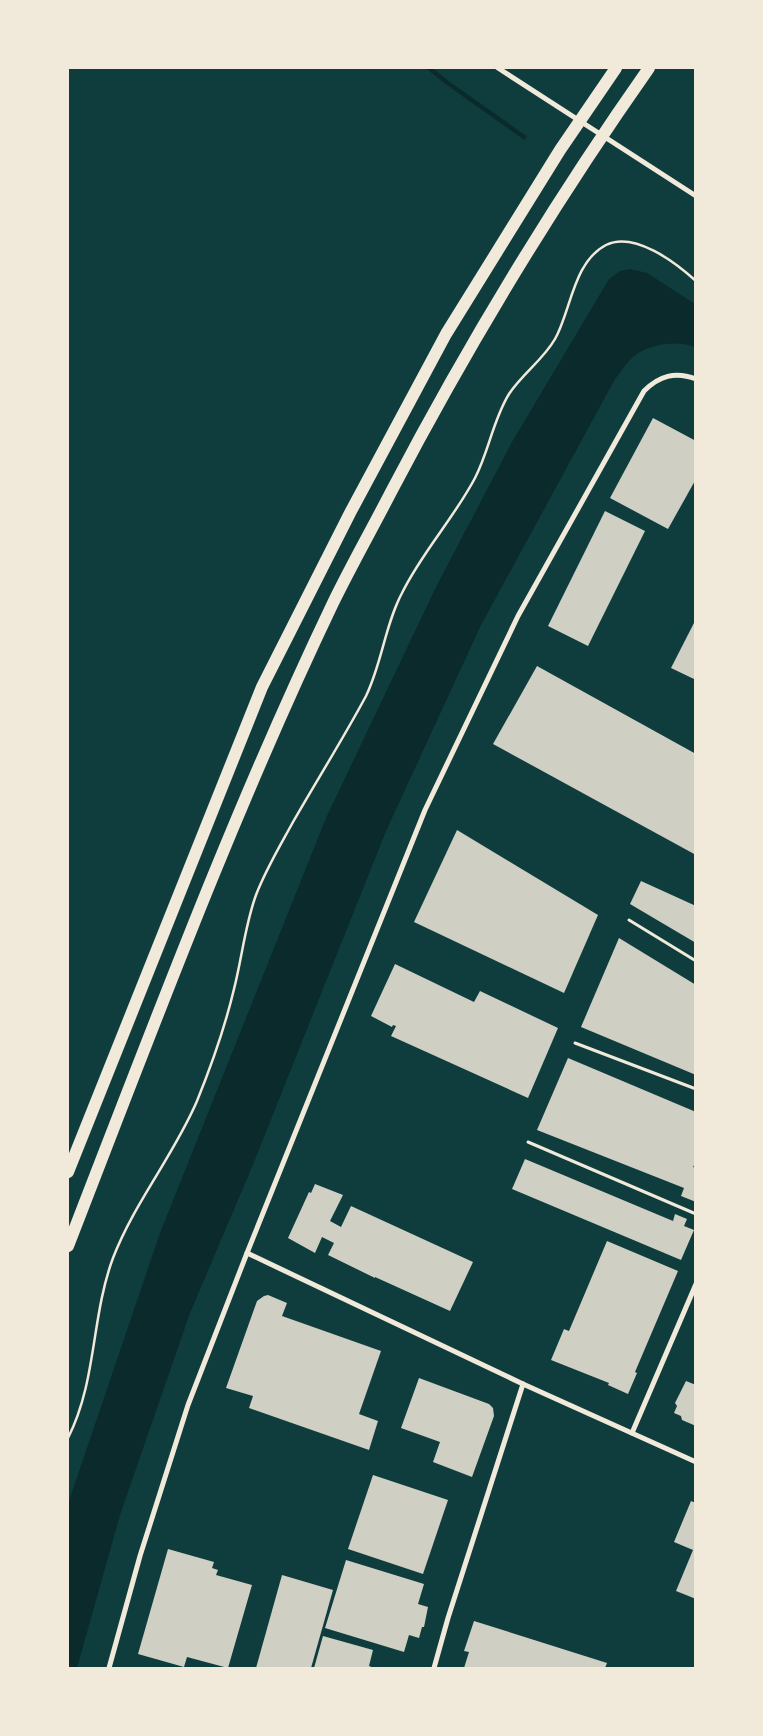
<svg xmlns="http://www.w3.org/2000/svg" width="763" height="1736" font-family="Cabin,sans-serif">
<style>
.water{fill:#0a2a2b}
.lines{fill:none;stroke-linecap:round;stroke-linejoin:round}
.stream{stroke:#0a2a2b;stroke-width:4.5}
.building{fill:#cfcfc3}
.path{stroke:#f1e9da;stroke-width:2.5}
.service{stroke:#f1e9da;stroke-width:3}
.minor{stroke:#f1e9da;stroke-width:5}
.motorway{stroke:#f1e9da;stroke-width:12}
</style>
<rect width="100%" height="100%" fill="#0f3d3e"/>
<path class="water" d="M630,269l17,4 48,31v43c-19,-7 -47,-3 -62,10 -7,6 -12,15 -18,22l-134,246 -95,206 -134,336 -62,146 -70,202 -43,153h-9v-163l3,-10 89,-262 166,-415 110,-231 76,-145 97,-163 11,-8z"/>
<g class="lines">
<path class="stream" d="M429,68l20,16 75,53"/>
</g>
<g class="building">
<path d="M653,418l43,23v38l-28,50 -58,-31z"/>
<path d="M605,511l40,20 -57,115 -40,-20z"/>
<path d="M696,619v61l-25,-12z"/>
<path d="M537,666l159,88v101l-203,-111z"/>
<path d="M457,830l141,85 -34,78 -150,-71z"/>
<path d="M641,881l55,25v37l-66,-39z"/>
<path d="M619,938l77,47v90l-115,-48z"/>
<path d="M395,964l79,38 6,-11 78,37 -30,70 -137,-62 5,-10 -3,-1 -1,2 -21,-11z"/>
<path d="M568,1058l128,54v50l-3,5 3,1v34l-15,-6 3,-8 -147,-58z"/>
<path d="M525,1159l148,62 2,-7 12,5 -3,7 10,4 -13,30 -169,-71z"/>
<path d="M315,1184l28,11 -13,26 11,6 10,-21 122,56 -23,49 -75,-34v1l-47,-23 6,-12 -12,-6 -7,16 -27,-15 21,-46 2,1z"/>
<path d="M607,1241l71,30 -43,101 2,1 -9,21 -20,-9 1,-2 -58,-23 13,-31 5,2z"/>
<path d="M268,1295l19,8 -5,13 99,35 -22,63 19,7 -9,29 -120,-42 4,-12 -27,-8 31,-87 7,-5z"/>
<path d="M419,1378l70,26 4,4 1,8 -22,61 -39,-15 7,-20 -39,-14z"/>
<path d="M686,1381l10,4v41l-14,-6 -1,-4 -7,-3 3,-7 -2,-3z"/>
<path d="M373,1475l75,25 -25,74 -75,-25z"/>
<path d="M691,1501l5,2v96l-20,-8 17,-41 -19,-8z"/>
<path d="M168,1549l46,13 -2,6 6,2 -2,5 36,10 -24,83 -41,-11 -3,10 -46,-13z"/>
<path d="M346,1560l78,24 -6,20 10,3 -4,20h-2l-3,11 -10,-3 -5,17 -79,-24z"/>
<path d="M282,1575l51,15 -22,78h-55z"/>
<path d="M474,1621l133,42 -2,5h-141l5,-16 -5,-1z"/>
<path d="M323,1636l50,14 -4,16 5,2h-60z"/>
</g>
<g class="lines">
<path class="path" d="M68,1438c29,-57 23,-121 45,-180 21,-55 61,-103 84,-157 15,-37 28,-74 37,-112 8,-31 11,-64 22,-94 10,-26 24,-49 37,-73 24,-42 50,-83 73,-126 16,-33 19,-71 36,-103 20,-41 52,-75 73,-115 14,-27 18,-58 34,-84 13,-20 34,-34 46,-55 16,-28 18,-77 51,-94 28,-14 69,17 90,36"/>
<g class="service">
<path d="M629,920l67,41"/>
<path d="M575,1043l121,46"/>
<path d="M528,1142l168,72"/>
</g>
<g class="minor">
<path d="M498,68l198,128"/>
<path d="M247,1253l276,131 173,78"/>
<path d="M632,1433l64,-149"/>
<path d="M109,1668l31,-112 48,-151 59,-152 178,-443 93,-194 126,-225c15,-15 31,-20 52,-12"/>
<path d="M434,1668l14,-50 75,-234"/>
</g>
<g class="motorway">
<path d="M68,1172l194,-485 88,-174 96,-179 114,-184 56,-82"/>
<path d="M68,1246c84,-216 165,-434 265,-643 18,-37 39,-74 58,-111 77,-147 163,-289 258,-424"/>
</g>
</g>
<rect width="763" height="1736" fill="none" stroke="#f1e9da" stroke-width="138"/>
</svg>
